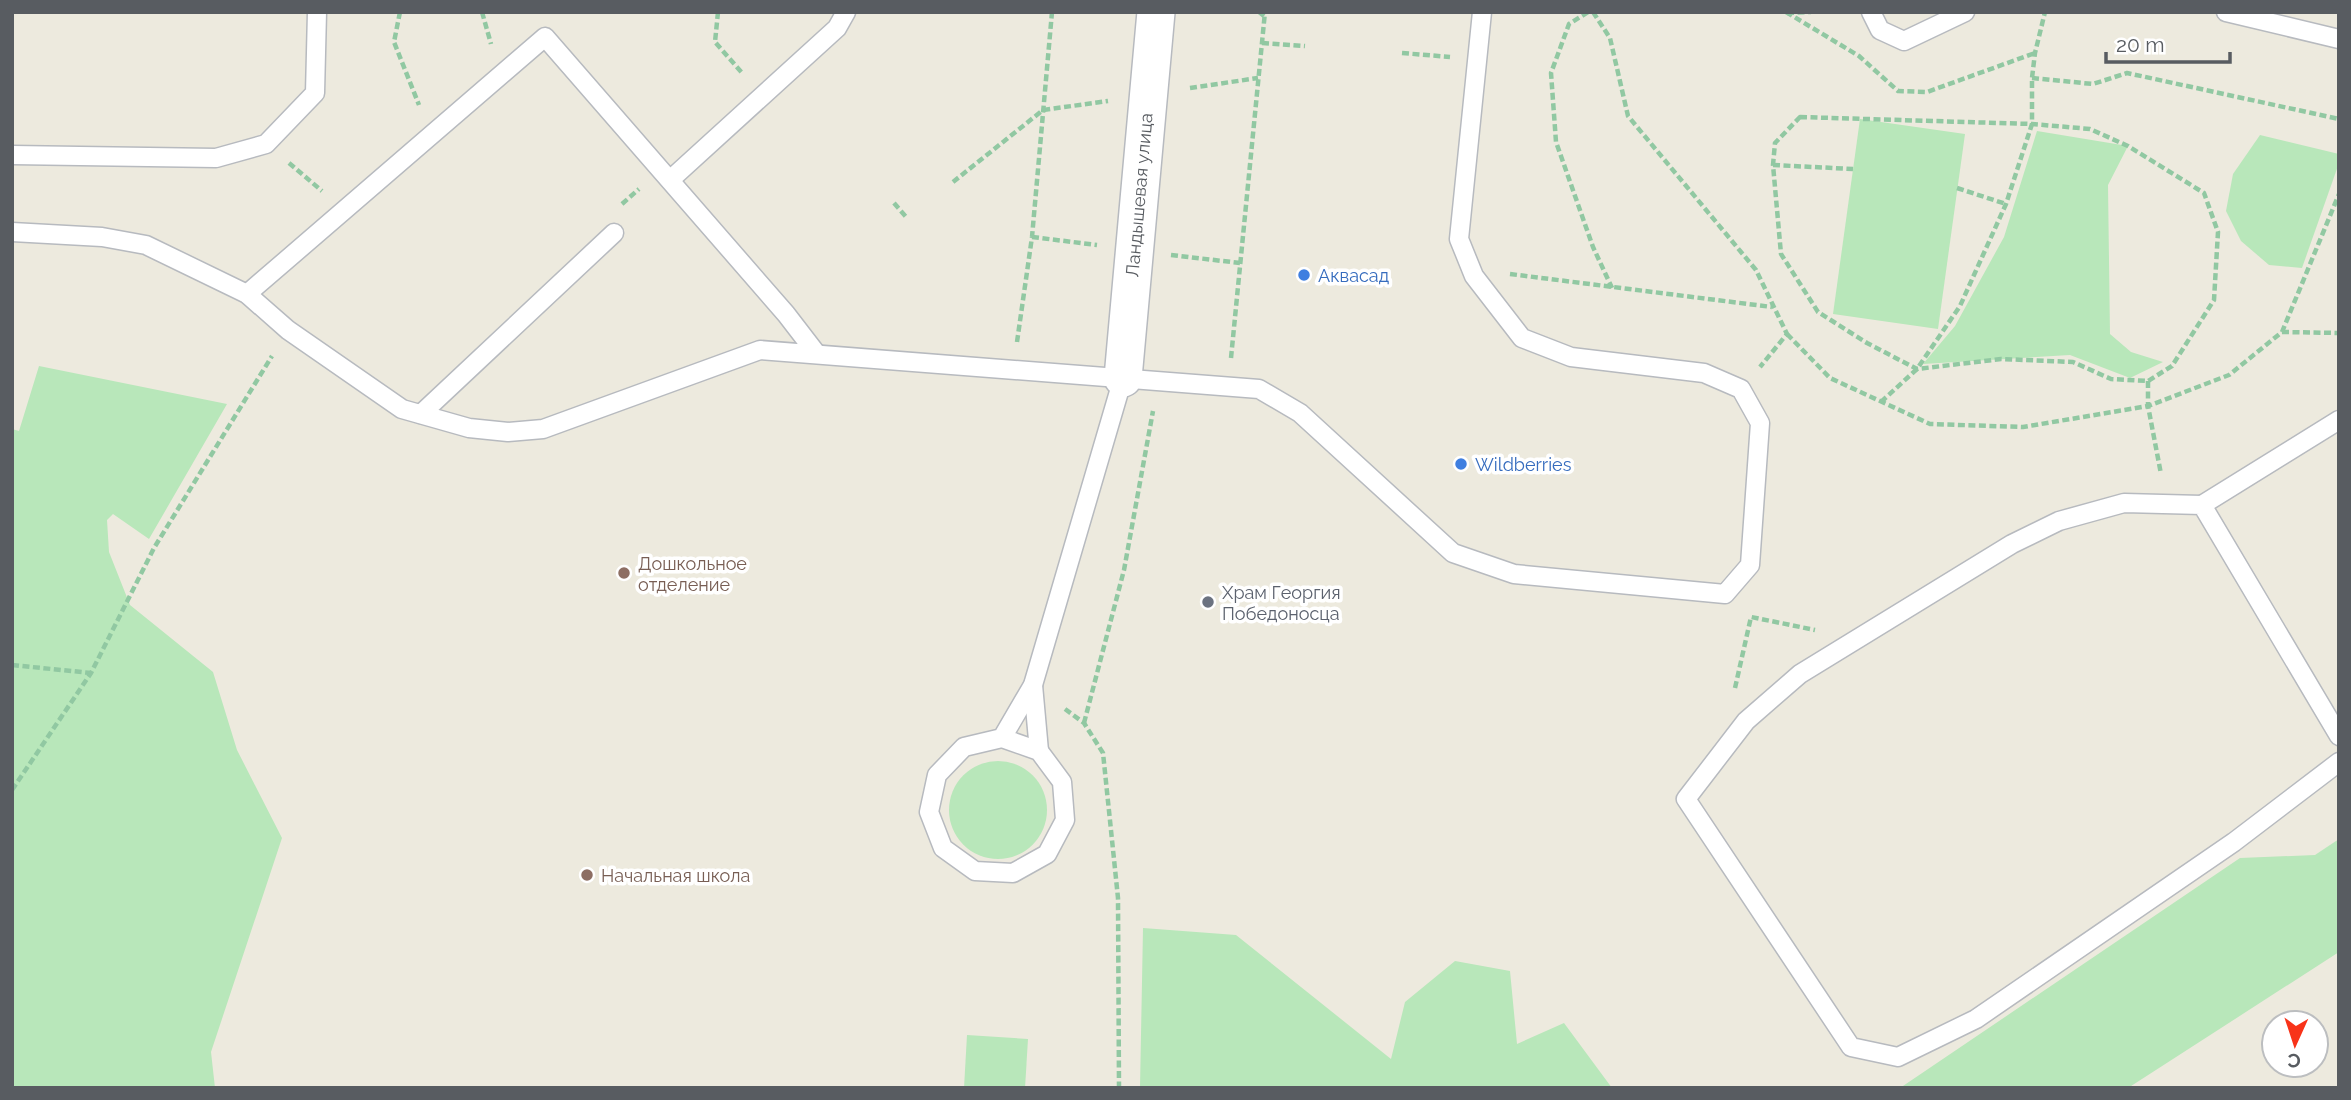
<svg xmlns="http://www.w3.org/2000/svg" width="2351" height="1100" font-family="Raleway,sans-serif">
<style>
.green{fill:#b8e7ba}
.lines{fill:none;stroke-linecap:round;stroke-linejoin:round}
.lane-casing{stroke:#b7babf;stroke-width:21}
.street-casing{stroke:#b7babf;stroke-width:40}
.path{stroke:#91c8a2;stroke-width:4.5;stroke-dasharray:7 3.5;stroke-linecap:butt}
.lane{stroke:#fff;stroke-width:18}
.street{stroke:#fff;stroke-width:37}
.shop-dot{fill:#3f7fe0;stroke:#fff;stroke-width:2.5}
.education-dot{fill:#8d6e63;stroke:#fff;stroke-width:2.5}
.worship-dot{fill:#6b7280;stroke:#fff;stroke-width:2.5}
.labels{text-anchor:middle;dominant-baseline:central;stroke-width:7;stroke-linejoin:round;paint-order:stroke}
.street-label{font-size:18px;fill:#585c61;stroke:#fff}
.shop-label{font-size:18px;fill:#366cbe;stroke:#fff;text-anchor:start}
.education-label{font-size:18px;fill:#785e54;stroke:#fff;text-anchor:start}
.worship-label{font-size:18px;fill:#5b616d;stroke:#fff;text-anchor:start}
</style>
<rect width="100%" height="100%" fill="#edeade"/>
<g class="green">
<path d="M1860,119l105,15 -27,195 -105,-15z"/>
<path d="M2037,131l91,15 -20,39 2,149 21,18 32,10 -33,16 -60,-23 -147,9 32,-38 49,-89z"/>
<path d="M2260,135l79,19v9l-37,105 -33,-3 -28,-24 -15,-30 7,-37z"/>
<path d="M39,366l188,38 -78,135 -36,-25 -6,6 2,32 21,53 83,67 24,78 45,88 -71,214 4,36h-203v-659l7,2z"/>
<circle cx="998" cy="810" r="49"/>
<path d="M2339,839v113l-211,136h-228l340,-230 75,-3z"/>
<path d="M1143,928l93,7 155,124 14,-57 50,-41 55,10 7,73 47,-21 48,65h-472z"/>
<path d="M967,1035l61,4 -3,49h-61z"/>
</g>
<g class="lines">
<g class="lane-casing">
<g id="lane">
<path d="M1871,12l9,18 24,11 61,-29"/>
<path d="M2226,12l113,27"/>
<path d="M12,155l204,3 50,-14 49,-51 2,-81"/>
<path d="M670,180l167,-152 9,-16"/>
<path d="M12,232l90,5 44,8 101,49 41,36 114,79 67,19 39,4 35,-3 217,-79 499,39 41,24 153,140 61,21 211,20 25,-29 10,-142 -19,-34 -37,-16 -133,-16 -49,-19 -48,-62 -15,-37 23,-227"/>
<path d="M247,294l298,-257 241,277 30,39"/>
<path d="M421,414l193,-181"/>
<path d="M2202,505l137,-85"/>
<path d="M1033,685l6,66"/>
<path d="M2339,736l-137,-231 -78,-2 -65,18 -47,23 -212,130 -54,47 -60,78 165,248 47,10 78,-38 258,-177 105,-80"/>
<path d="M1002,738l37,13 23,31 3,38 -18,34 -34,19 -38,-2 -32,-23 -14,-36 8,-37 27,-28 38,-9 31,-53 90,-307"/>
</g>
</g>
<g class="street-casing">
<path id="street" d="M1123,378l33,-366"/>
</g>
<g class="path">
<path d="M400,12l-6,30 25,63"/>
<path d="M482,12l9,32"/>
<path d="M718,12l-3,30 28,32"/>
<path d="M1259,12l5,4"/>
<path d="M1588,12l-19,12 -18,49 5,69 37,105 19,41"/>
<path d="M1593,12l17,26 18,78 128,154 31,64 -27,33"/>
<path d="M1786,12l73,44 39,35 29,1 108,-39"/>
<path d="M1787,13l24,-1"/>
<path d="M1262,43l43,3"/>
<path d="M1402,53l48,4"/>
<path d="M2032,78l61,6 34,-11 212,46"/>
<path d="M1190,88l68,-10"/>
<path d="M1800,117l232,7 58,5 38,17 76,47 14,39 -4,68 -42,66 -24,15 -37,-2 -38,-17 -72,-3 -84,10 -50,-26 -49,-31 -37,-58 -8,-89 2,-22z"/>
<path d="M289,163l33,28"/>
<path d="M1773,165l80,4"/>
<path d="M953,182l90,-72 65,-9"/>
<path d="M1957,188l49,16"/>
<path d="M894,203l13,15"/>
<path d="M622,204l17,-15"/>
<path d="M1032,237l65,8"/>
<path d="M1171,255l69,8"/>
<path d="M1510,274l262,33"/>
<path d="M2282,332l57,1"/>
<path d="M1787,334l43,44 100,46 93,3 125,-21 81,-31 53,-43 57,-138"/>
<path d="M1017,342l15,-105 20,-225"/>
<path d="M1231,358l34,-346"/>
<path d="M2148,381v25l13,68"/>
<path d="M1881,402l36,-33 43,-63 46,-102 26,-80v-46l3,-25 10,-41"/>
<path d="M12,665l79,8"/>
<path d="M1735,688l16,-71 64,13"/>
<path d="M1065,709l19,14 19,30 15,145 1,190"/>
<path d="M1084,723l40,-153 29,-159"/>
<path d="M12,790l79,-117 63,-125 118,-192"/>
</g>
<use href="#lane" class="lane"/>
<use href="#street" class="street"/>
</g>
<g class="shop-dot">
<circle cx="1304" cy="275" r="7"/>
<circle cx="1461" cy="464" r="7"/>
</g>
<g class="education-dot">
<circle cx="624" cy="573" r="7"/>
<circle cx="587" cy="875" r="7"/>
</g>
<circle class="worship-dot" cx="1208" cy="602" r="7"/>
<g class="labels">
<g class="street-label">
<text transform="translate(1139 195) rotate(-85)">Ландышевая улица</text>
</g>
<g class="shop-label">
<text x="1318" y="275">Аквасад</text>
<text x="1475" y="464">Wildberries</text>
</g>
<g class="education-label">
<text x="638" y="563">Дошкольное<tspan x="638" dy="21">отделение</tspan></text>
<text x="601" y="875">Начальная школа</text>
</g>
<g class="worship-label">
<text x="1222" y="592">Храм Георгия<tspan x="1222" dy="21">Победоносца</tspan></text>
</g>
</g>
<rect width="2351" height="1100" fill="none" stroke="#585c61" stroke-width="28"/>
<g transform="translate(2295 1044) rotate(183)"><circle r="33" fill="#ffffff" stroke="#bcbec0" stroke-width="2"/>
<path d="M0-5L12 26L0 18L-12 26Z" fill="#f83319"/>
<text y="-10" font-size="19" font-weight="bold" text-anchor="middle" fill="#585c61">С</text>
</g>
<path d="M2106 52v10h124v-10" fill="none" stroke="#585c61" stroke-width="3.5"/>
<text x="2116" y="52" font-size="21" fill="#585c61" stroke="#ffffff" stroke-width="5" paint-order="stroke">20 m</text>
</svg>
